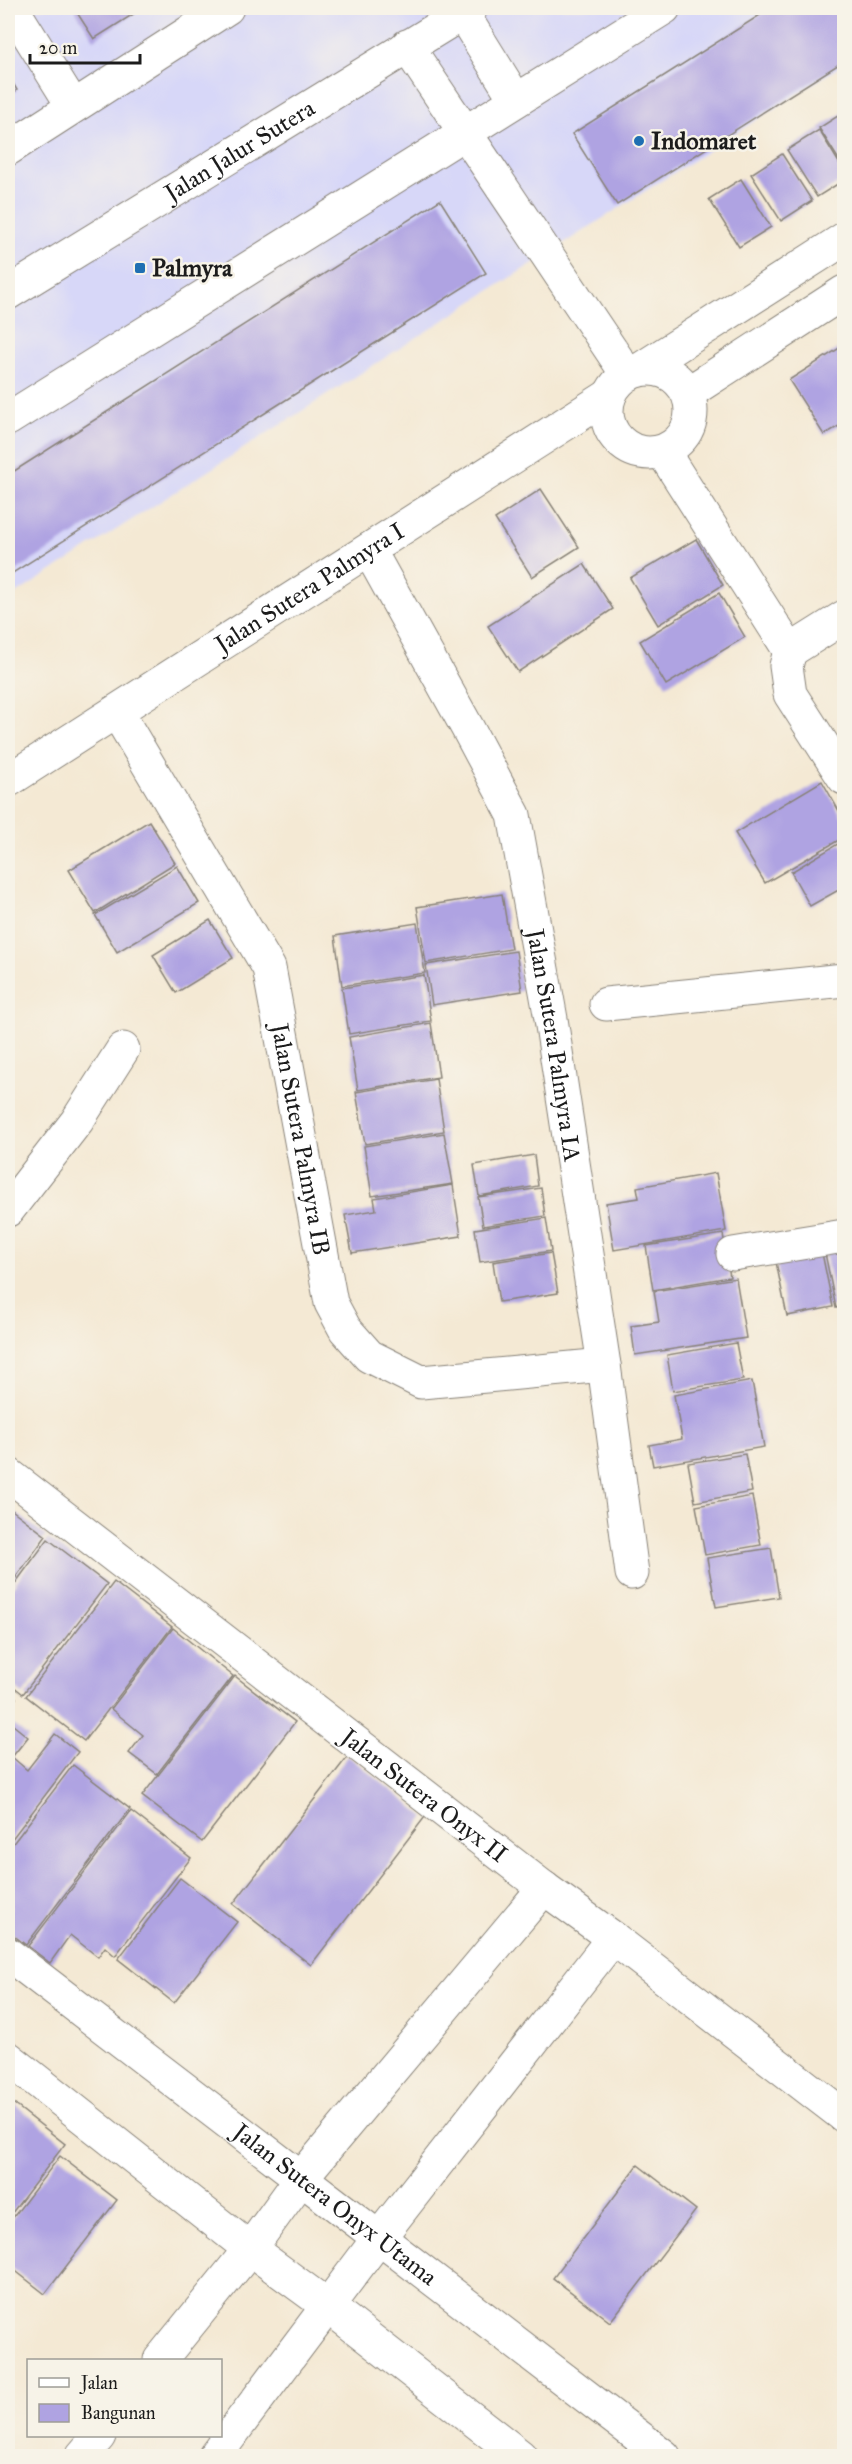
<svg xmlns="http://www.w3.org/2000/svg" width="852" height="2464" font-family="'IM FELL Great Primer',serif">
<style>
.built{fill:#d7d7f8}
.building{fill:#afa3e2}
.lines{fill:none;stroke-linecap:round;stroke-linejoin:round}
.minor-casing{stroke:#888278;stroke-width:35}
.major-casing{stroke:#888278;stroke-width:35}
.minor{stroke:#fff;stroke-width:33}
.major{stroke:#fff;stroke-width:33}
.poi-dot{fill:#1f6fb2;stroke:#f7f3e8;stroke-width:2}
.labels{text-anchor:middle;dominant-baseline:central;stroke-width:5;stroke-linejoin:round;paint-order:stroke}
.poi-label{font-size:24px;font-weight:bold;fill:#1c1c1c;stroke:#f7f3e8;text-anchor:start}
.street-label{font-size:24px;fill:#1c1c1c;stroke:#f7f3e8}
</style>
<rect width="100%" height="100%" fill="#f7f3e8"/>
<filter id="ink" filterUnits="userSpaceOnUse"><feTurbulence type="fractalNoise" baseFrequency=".0167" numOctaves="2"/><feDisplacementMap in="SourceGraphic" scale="12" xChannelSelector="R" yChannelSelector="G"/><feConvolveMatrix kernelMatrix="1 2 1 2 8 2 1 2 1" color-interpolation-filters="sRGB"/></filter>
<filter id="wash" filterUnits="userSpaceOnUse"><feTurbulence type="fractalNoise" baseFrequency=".008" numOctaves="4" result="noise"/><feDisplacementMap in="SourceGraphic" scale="24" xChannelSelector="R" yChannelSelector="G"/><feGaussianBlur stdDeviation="1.35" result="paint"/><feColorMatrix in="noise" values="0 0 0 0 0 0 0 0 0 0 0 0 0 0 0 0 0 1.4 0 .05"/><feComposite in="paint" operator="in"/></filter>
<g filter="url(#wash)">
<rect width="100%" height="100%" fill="#f4e9d4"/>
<path class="built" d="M8,8h836v56l-836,535z"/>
<g id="blocks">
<g class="building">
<path d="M74,8h69l-49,31z"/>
<path d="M771,8h73v53l-227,144 -45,-71z"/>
<path d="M8,75l9,15 -9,7z"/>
<path d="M844,112v56l-25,-40z"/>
<path d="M819,130l25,41v9l-27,17 -30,-47z"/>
<path d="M782,154l30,47 -31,20 -30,-47z"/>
<path d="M741,179l30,48 -32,20 -30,-48z"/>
<path d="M440,200l46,73 -478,303v-101z"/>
<path d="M841,347l3,6v70l-20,12 -35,-55z"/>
<path d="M541,489l38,58 -47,30 -37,-58z"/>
<path d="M696,539l27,46 -65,40 -28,-47z"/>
<path d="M584,564l29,45 -95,63 -30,-46z"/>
<path d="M719,593l26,44 -79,48 -26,-44z"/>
<path d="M822,781l22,39v17l-79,46 -30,-50z"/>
<path d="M149,821l26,42 -80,50 -26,-43z"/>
<path d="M841,842l3,6v39l-34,19 -19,-34z"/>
<path d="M177,866l22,37 -82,49 -22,-37z"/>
<path d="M502,894l9,55 -85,14 -9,-56z"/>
<path d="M210,920l23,38 -57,35 -23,-38z"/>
<path d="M417,923l8,50 -83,13 -7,-50z"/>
<path d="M516,951l6,40 -90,14 -6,-40z"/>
<path d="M424,975l7,46 -82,13 -7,-46z"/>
<path d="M431,1023l8,54 -81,13 -9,-53z"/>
<path d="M436,1079l8,52 -79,13 -9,-52z"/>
<path d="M444,1133l9,51 -81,12 -8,-50z"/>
<path d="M534,1155l4,31 -59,10 -5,-31z"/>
<path d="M716,1173l10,58 -112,19 -8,-47 33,-5 -2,-11z"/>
<path d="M453,1185l8,51 -109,17 -7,-38 31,-5 -2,-12z"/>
<path d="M541,1188l4,28 -62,10 -5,-29z"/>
<path d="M546,1218l5,33 -71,11 -5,-33z"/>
<path d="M723,1234l7,43 -77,13 -7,-44z"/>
<path d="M844,1244v62l-8,2 -12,-60z"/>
<path d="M821,1248l12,59 -46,9 -12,-59z"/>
<path d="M551,1253l7,40 -59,9 -6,-40z"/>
<path d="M736,1278l10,60 -111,17 -4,-29 28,-4 -5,-31z"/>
<path d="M736,1343l7,37 -70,11 -6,-36z"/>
<path d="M752,1381l12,66 -111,19 -4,-21 33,-6 -8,-44z"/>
<path d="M745,1454l7,38 -57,10 -7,-39z"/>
<path d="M752,1496l9,49 -56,10 -9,-49z"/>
<path d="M8,1507l38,29 -38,52z"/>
<path d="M48,1539l59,45 -84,110 -15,-12v-89z"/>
<path d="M771,1548l8,49 -63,10 -9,-49z"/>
<path d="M114,1582l58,45 -88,114 -58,-45z"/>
<path d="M173,1628l60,48 -76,98 -28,-21 14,-18 -32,-26z"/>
<path d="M235,1676l60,46 -93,120 -60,-46z"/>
<path d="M8,1691l8,7 -8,10z"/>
<path d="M8,1721l20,16 -16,20 15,13 28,-36 23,18 -70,92z"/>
<path d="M348,1756l77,61 -114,148 -78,-61z"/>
<path d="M73,1765l57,44 -104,136 -18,-14v-18l4,-5 -4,-3v-55z"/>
<path d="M131,1811l60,47 -76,98 -10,-9 -7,10 -28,-22 -20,28 -22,-17z"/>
<path d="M180,1878l57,44 -63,81 -56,-44z"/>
<path d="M9,2100l56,44 -57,74v-117z"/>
<path d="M60,2156l57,44 -72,94 -37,-29v-41z"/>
<path d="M638,2165l58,45 -86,112 -57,-44z"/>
</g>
</g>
</g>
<g filter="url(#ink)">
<use href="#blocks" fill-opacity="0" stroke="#888278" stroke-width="1.5"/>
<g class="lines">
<g class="minor-casing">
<g id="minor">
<path d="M12,8l61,98"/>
<path d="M462,13l54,87"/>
<path d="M407,46l220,328"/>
<path d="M8,149l219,-141"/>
<circle cx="649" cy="411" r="42"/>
<path d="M641,369l203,-130"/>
<path d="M688,393l156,-101"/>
<path d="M8,419l656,-411"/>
<path d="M663,452l127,199 -4,15 4,28 54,84"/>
<path id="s1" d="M369,550l98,177 47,88 37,204 53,346 28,208"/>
<path d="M790,651l54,-34"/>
<path id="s2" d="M117,712l152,256 62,335 14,26 24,27 52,26 183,-17"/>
<path id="s3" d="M9,780l601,-385"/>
<path d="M606,1004l238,-24"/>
<path d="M8,1210l69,-89 46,-72"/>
<path d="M733,1254l111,-18"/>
<path id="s4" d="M8,1474l536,414 69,50 231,178"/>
<path id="s5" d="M8,1954c219,167 437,335 656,502"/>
<path d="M8,2058l242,191 79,58 191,149"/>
<path d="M160,2360l90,-111 52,-72 242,-289"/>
<path d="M82,2456l17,-20"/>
<path d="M215,2456l163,-217 235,-301"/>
</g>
</g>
<g class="major-casing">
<g id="major">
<path id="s6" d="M8,293l463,-285"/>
</g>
</g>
<use href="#minor" class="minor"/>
<use href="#major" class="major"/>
</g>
</g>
<g class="poi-dot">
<circle cx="639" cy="141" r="6"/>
<rect x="134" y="262" width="12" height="12" rx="3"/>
</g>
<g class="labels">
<g class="poi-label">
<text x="651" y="141">Indomaret</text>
<text x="152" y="268">Palmyra</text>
</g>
<g class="street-label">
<text stroke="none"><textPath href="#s6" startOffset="272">Jalan Jalur Sutera</textPath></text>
<text stroke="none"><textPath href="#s3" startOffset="357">Jalan Sutera Palmyra I</textPath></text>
<text stroke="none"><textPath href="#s1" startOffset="536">Jalan Sutera Palmyra IA</textPath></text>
<text stroke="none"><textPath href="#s2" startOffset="472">Jalan Sutera Palmyra IB</textPath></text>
<text stroke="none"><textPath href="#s4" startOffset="526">Jalan Sutera Onyx II</textPath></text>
<text stroke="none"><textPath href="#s5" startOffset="412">Jalan Sutera Onyx Utama</textPath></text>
</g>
</g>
<rect width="852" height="2464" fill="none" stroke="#f7f3e8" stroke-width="30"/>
<rect x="27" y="2359" width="195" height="78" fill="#f7f3e8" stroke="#9f9d96" stroke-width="1.5"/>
<rect x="39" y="2378" width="30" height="9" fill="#ffffff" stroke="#9f9d96" stroke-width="1.5"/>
<text x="81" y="2389" font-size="18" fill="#1c1c1c">Jalan</text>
<rect x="39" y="2404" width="30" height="18" fill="#afa3e2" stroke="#9f9d96" stroke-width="1.5"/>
<text x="81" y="2419" font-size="18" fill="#1c1c1c">Bangunan</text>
<path d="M30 54v9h110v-9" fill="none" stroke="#1c1c1c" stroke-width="3"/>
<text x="39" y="54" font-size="18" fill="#1c1c1c" stroke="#f7f3e8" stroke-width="4.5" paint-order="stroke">20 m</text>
</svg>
